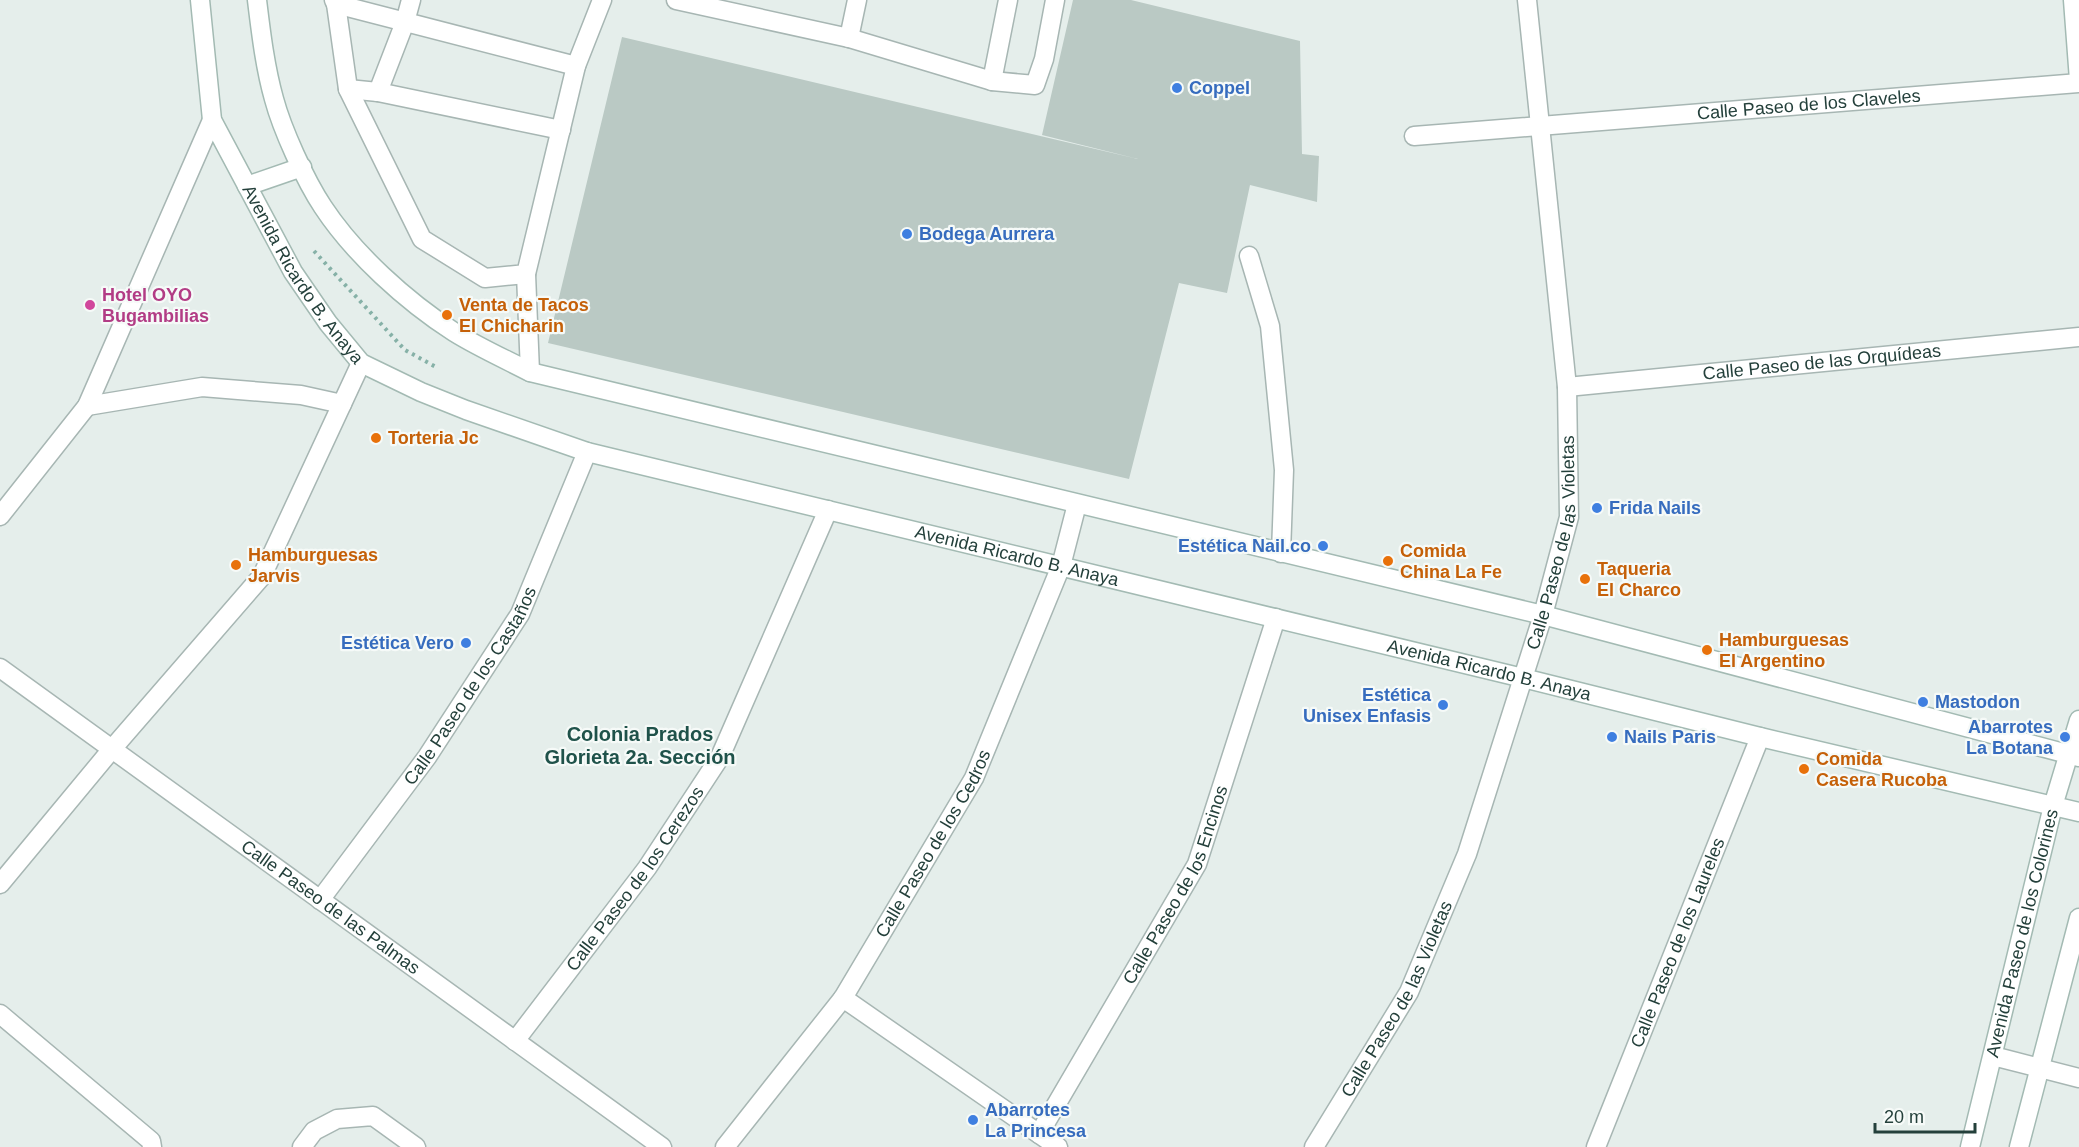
<svg xmlns="http://www.w3.org/2000/svg" width="2079" height="1147" font-family="Arial,sans-serif">
<style>
.building{fill:#bac9c4}
.lines{fill:none;stroke-linecap:round;stroke-linejoin:round}
.lane-casing{stroke:#a7b6b3;stroke-width:21}
.street-casing{stroke:#a7b6b3;stroke-width:21}
.secondary-casing{stroke:#a3bab3;stroke-width:21}
.path{stroke:#86b1a7;stroke-width:4;stroke-dasharray:3 4.5;stroke-linecap:butt}
.lane{stroke:#fff;stroke-width:18}
.street{stroke:#fff;stroke-width:18}
.secondary{stroke:#fff;stroke-width:18}
.shop-dot{fill:#3f7fe0;stroke:#f6faf8;stroke-width:2}
.hotel-dot{fill:#d1479c;stroke:#f6faf8;stroke-width:2}
.food-dot{fill:#e8710a;stroke:#f6faf8;stroke-width:2}
.labels{text-anchor:middle;dominant-baseline:central;stroke-width:4.5;stroke-linejoin:round;paint-order:stroke}
.shop-label{font-size:18px;font-weight:bold;fill:#366cbe;stroke:#f6faf8;text-anchor:start}
.street-label{font-size:18px;fill:#24403b;stroke:#f6faf8}
.hotel-label{font-size:18px;font-weight:bold;fill:#b23c85;stroke:#f6faf8;text-anchor:start}
.food-label{font-size:18px;font-weight:bold;fill:#c56008;stroke:#f6faf8;text-anchor:start}
.neighbourhood-label{font-size:20px;font-weight:bold;fill:#1f524a;stroke:#f6faf8}
</style>
<rect width="100%" height="100%" fill="#e5eeeb"/>
<path class="building" d="M1073,0h58l169,41 2,113 17,2 -2,46 -67,-17 -23,108 -48,-10 -50,196 -581,-136 74,-306 516,122 -96,-24z"/>
<g class="lines">
<g class="lane-casing">
<g id="lane">
<path d="M334,0l2,4 240,62"/>
<path d="M676,0l173,38 143,43 43,4 9,-26 11,-59"/>
<path d="M336,4l12,85 74,150 63,39 41,-4 50,-208 26,-66"/>
<path d="M849,38l8,-38"/>
<path d="M992,81l16,-81"/>
<path d="M348,89l30,3 183,38"/>
<path d="M378,92l27,-70 6,-22"/>
<path d="M1249,256l21,70 14,144 -3,83"/>
<path d="M526,274l4,98"/>
<path d="M0,884l112,-135"/>
<path d="M0,1014l151,127 1,6"/>
<path d="M302,1147l12,-16 23,-12 36,-3 43,31"/>
</g>
</g>
<g class="street-casing">
<g id="street">
<path id="s1" d="M1414,136l665,-53"/>
<path id="s2" d="M1567,387l512,-50"/>
<path d="M87,406l115,-19 99,8 41,9"/>
<path d="M0,516l87,-110 125,-286"/>
<path id="s3" d="M0,668l662,479"/>
<path d="M112,749l150,-173 99,-213"/>
<path id="s4" d="M320,900l107,-143 93,-143 67,-162"/>
<path d="M843,998l215,149"/>
<path id="s5" d="M515,1041l132,-173 73,-111 108,-247"/>
<path d="M1993,1056l86,22"/>
<path id="s6" d="M1039,1134l158,-270 79,-246"/>
<path id="s7" d="M725,1147l118,-149 131,-220 87,-212 16,-62"/>
<path id="s8" d="M1314,1147l95,-155 58,-138 76,-239 26,-98 -2,-130 -40,-387"/>
<path id="s9" d="M1596,1147l164,-410"/>
</g>
</g>
<g class="secondary-casing">
<g id="secondary">
<path id="s10" d="M200,0l12,120 81,152 35,51 33,40 60,29 45,18 121,42 936,226 237,59 319,75"/>
<path d="M257,0c4,33 8,67 17,99 8,30 31,81 49,108 31,47 83,94 131,125 24,15 51,27 76,40l1013,243 536,142"/>
<path d="M2073,0l6,80"/>
<path d="M247,186l55,-19"/>
<path id="s11" d="M1970,1147l83,-341 26,-86"/>
<path d="M2019,1147l60,-229"/>
</g>
</g>
<path class="path" d="M314,251l91,99 31,17"/>
<use href="#lane" class="lane"/>
<use href="#street" class="street"/>
<use href="#secondary" class="secondary"/>
</g>
<g class="shop-dot">
<circle cx="1177" cy="88" r="6"/>
<circle cx="907" cy="234" r="6"/>
<circle cx="1597" cy="508" r="6"/>
<circle cx="1323" cy="546" r="6"/>
<circle cx="466" cy="643" r="6"/>
<circle cx="1923" cy="702" r="6"/>
<circle cx="1443" cy="705" r="6"/>
<circle cx="1612" cy="737" r="6"/>
<circle cx="2065" cy="737" r="6"/>
<circle cx="973" cy="1120" r="6"/>
</g>
<circle class="hotel-dot" cx="90" cy="305" r="6"/>
<g class="food-dot">
<circle cx="447" cy="315" r="6"/>
<circle cx="376" cy="438" r="6"/>
<circle cx="1388" cy="561" r="6"/>
<circle cx="236" cy="565" r="6"/>
<circle cx="1585" cy="579" r="6"/>
<circle cx="1707" cy="650" r="6"/>
<circle cx="1804" cy="769" r="6"/>
</g>
<g class="labels">
<g class="shop-label">
<text x="1189" y="88">Coppel</text>
<text x="919" y="234">Bodega Aurrera</text>
<text x="1609" y="508">Frida Nails</text>
<text x="1311" y="546" text-anchor="end">Estética Nail.co</text>
<text x="454" y="643" text-anchor="end">Estética Vero</text>
<text x="1431" y="695" text-anchor="end">Estética<tspan x="1431" dy="21">Unisex Enfasis</tspan></text>
<text x="1935" y="702">Mastodon</text>
<text x="2053" y="727" text-anchor="end">Abarrotes<tspan x="2053" dy="21">La Botana</tspan></text>
<text x="1624" y="737">Nails Paris</text>
<text x="985" y="1110">Abarrotes<tspan x="985" dy="21">La Princesa</tspan></text>
</g>
<g class="street-label">
<text stroke="none"><textPath href="#s1" startOffset="396">Calle Paseo de los Claveles</textPath></text>
<text stroke="none"><textPath href="#s10" startOffset="300">Avenida Ricardo B. Anaya</textPath></text>
<text stroke="none"><textPath href="#s2" startOffset="256">Calle Paseo de las Orquídeas</textPath></text>
<text stroke="none"><textPath href="#s8" startOffset="656">Calle Paseo de las Violetas</textPath></text>
<text stroke="none"><textPath href="#s10" startOffset="1092">Avenida Ricardo B. Anaya</textPath></text>
<text stroke="none"><textPath href="#s10" startOffset="1578">Avenida Ricardo B. Anaya</textPath></text>
<text stroke="none"><textPath href="#s4" startOffset="262">Calle Paseo de los Castaños</textPath></text>
<text stroke="none"><textPath href="#s7" startOffset="369">Calle Paseo de los Cedros</textPath></text>
<text stroke="none"><textPath href="#s5" startOffset="202">Calle Paseo de los Cerezos</textPath></text>
<text stroke="none"><textPath href="#s6" startOffset="285">Calle Paseo de los Encinos</textPath></text>
<text stroke="none"><textPath href="#s3" startOffset="408">Calle Paseo de las Palmas</textPath></text>
<text stroke="none"><textPath href="#s11" startOffset="220">Avenida Paseo de los Colorines</textPath></text>
<text stroke="none"><textPath href="#s9" startOffset="220">Calle Paseo de los Laureles</textPath></text>
<text stroke="none"><textPath href="#s8" startOffset="170">Calle Paseo de las Violetas</textPath></text>
</g>
<g class="hotel-label">
<text x="102" y="295">Hotel OYO<tspan x="102" dy="21">Bugambilias</tspan></text>
</g>
<g class="food-label">
<text x="459" y="305">Venta de Tacos<tspan x="459" dy="21">El Chicharin</tspan></text>
<text x="388" y="438">Torteria Jc</text>
<text x="1400" y="551">Comida<tspan x="1400" dy="21">China La Fe</tspan></text>
<text x="248" y="555">Hamburguesas<tspan x="248" dy="21">Jarvis</tspan></text>
<text x="1597" y="569">Taqueria<tspan x="1597" dy="21">El Charco</tspan></text>
<text x="1719" y="640">Hamburguesas<tspan x="1719" dy="21">El Argentino</tspan></text>
<text x="1816" y="759">Comida<tspan x="1816" dy="21">Casera Rucoba</tspan></text>
</g>
<g class="neighbourhood-label">
<text x="640" y="734">Colonia Prados<tspan x="640" dy="23">Glorieta 2a. Sección</tspan></text>
</g>
</g>
<path d="M1875 1123v9h100v-9" fill="none" stroke="#24403b" stroke-width="3"/>
<text x="1884" y="1123" font-size="18" fill="#24403b" stroke="#f6faf8" stroke-width="4.5" paint-order="stroke">20 m</text>
</svg>
